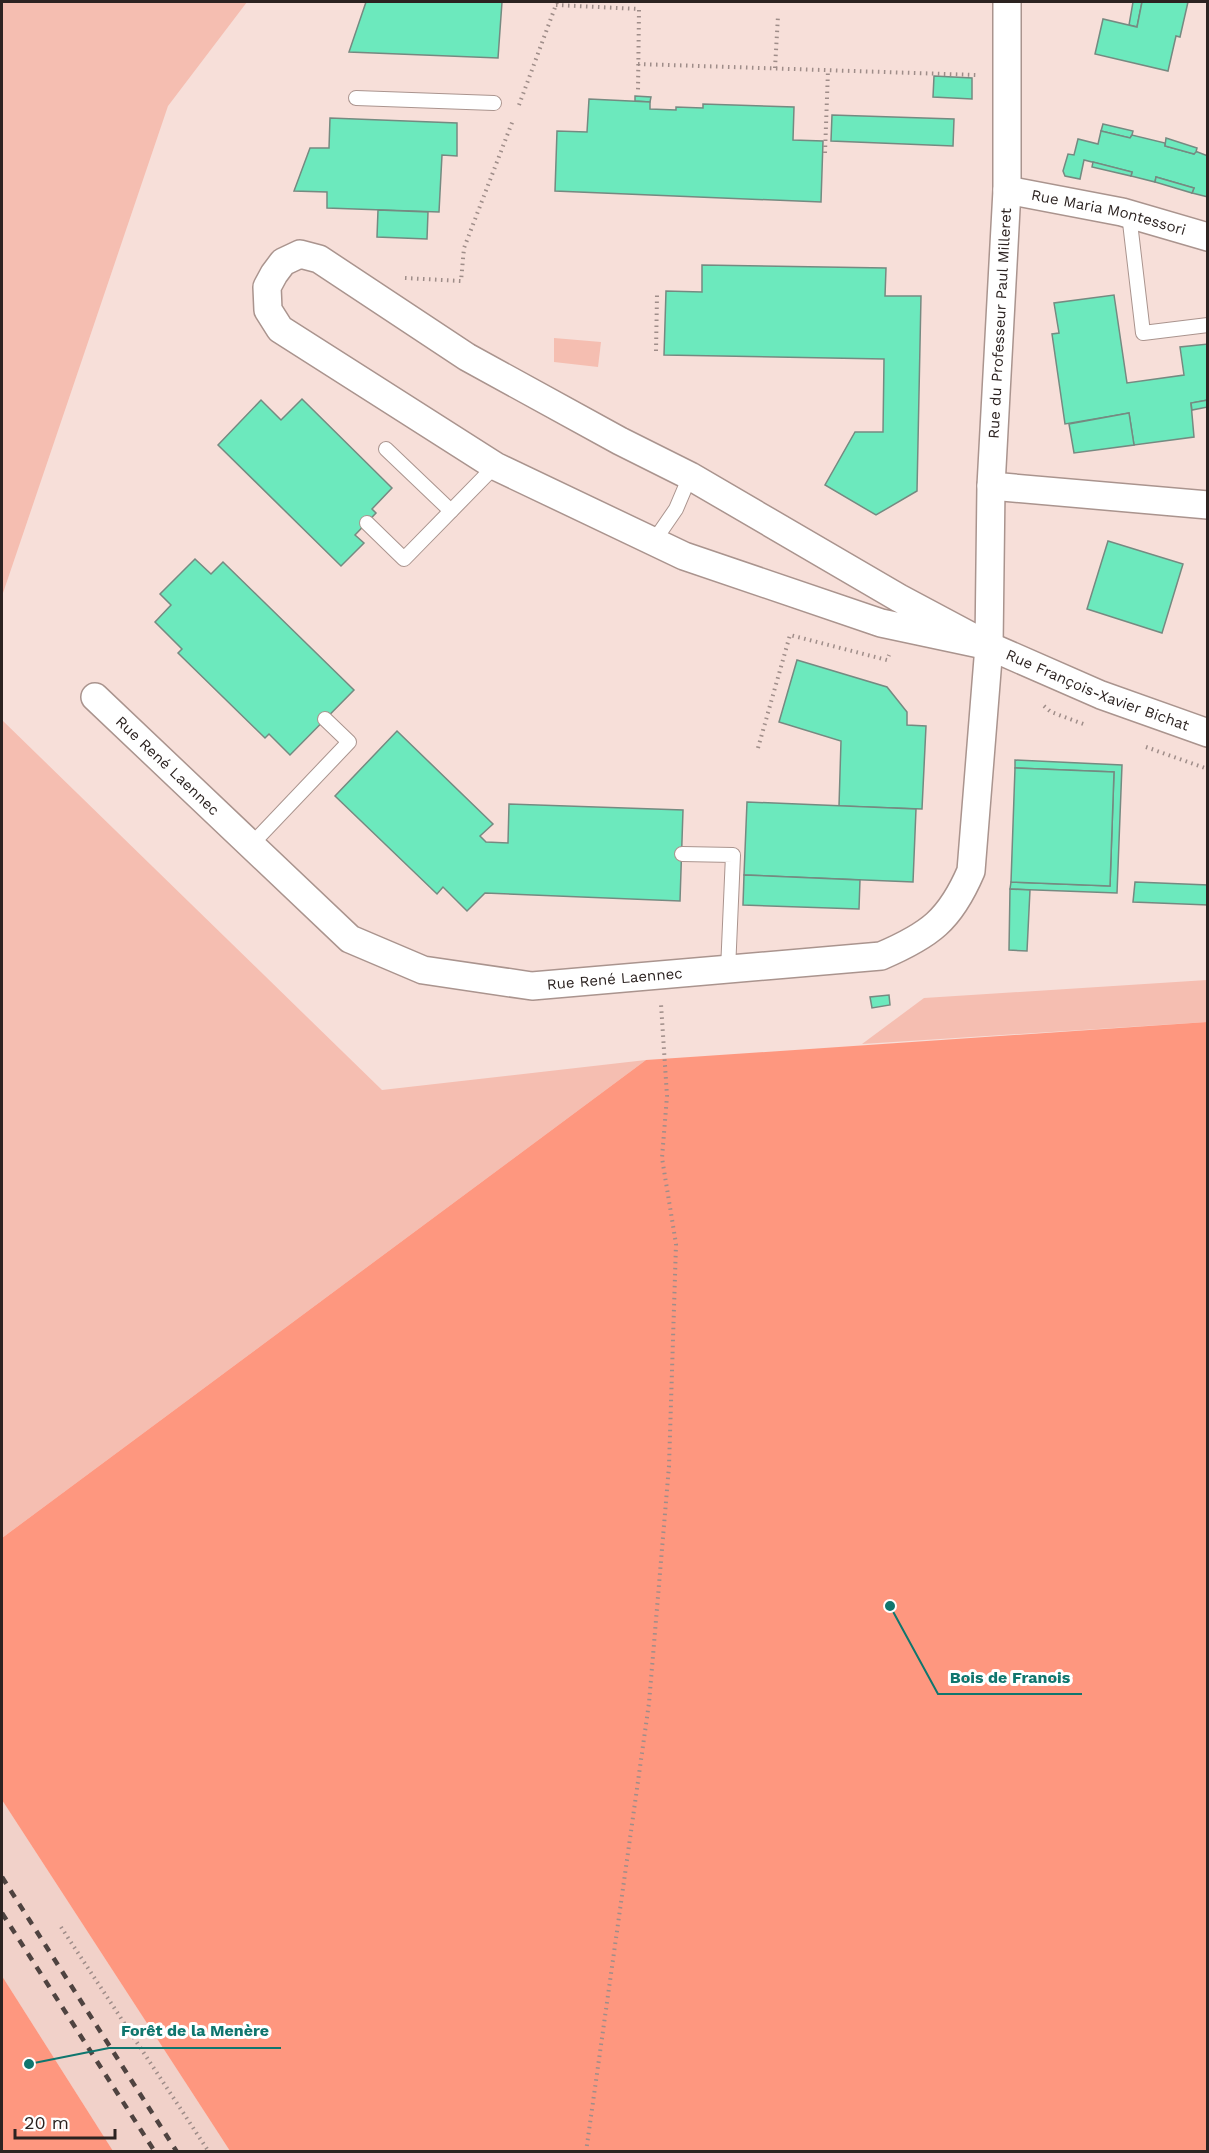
<svg xmlns="http://www.w3.org/2000/svg" width="1209" height="2153" font-family="'Work Sans',sans-serif">
<style>
.built{fill:#f1d1c9}
.green{fill:#f5beb1}
.forest{fill:#fe977f}
.building{fill:#6ce9bd;stroke:#758a81;stroke-width:1.5}
.lines{fill:none;stroke-linecap:round;stroke-linejoin:round}
.lane-casing{stroke:#aa948e;stroke-width:16}
.street-casing{stroke:#aa948e;stroke-width:30}
.path{stroke:#9f8d89;stroke-width:4;stroke-dasharray:1.5 4.5;stroke-linecap:butt}
.lane{stroke:#fff;stroke-width:14}
.street{stroke:#fff;stroke-width:27}
.rail{stroke:#4f4340;stroke-width:4.5;stroke-dasharray:8 8;stroke-linecap:butt}
.labels{text-anchor:middle;dominant-baseline:central;stroke-width:6;stroke-linejoin:round;paint-order:stroke}
.street-label{font-size:15px;fill:#2c2321;stroke:#fff}
.leader{fill:none;stroke:#0f766e;stroke-width:2}
.callout-dot{fill:#0f766e;stroke:#fff;stroke-width:2}
.callout-label{font-size:16px;text-anchor:middle;font-weight:bold;fill:#0f766e;stroke:#fff;stroke-width:6;stroke-linejoin:round;paint-order:stroke}
</style>
<rect width="100%" height="100%" fill="#f7dfd9"/>
<path class="built" d="M2,1800l228,351h-117l-111,-175z"/>
<g class="green">
<path d="M2,2h245l-79,104 -166,490z"/>
<path d="M554,338l47,4 -3,25 -44,-5z"/>
<path d="M2,720l380,370 264,-30 -644,478z"/>
<path d="M1207,980v42l-345,22 62,-46z"/>
</g>
<g class="forest">
<path d="M1207,1022v1129h-977l-228,-351v-262l644,-478z"/>
<path d="M2,1976l111,175h-111z"/>
</g>
<g class="building">
<path d="M366,2h136l-4,56 -149,-6z"/>
<path d="M1133,2h9l-5,25 -8,-2z"/>
<path d="M1142,2h46l-8,35 -4,-1 -8,35 -73,-17 8,-35 34,8z"/>
<path d="M934,76l38,2v21l-39,-2z"/>
<path d="M635,96l16,1 -1,5 -15,-1z"/>
<path d="M589,99l61,3v7l26,1v-3l27,1v-4l91,3 -1,33 30,1 -2,61 -266,-11 2,-60 30,1z"/>
<path d="M832,115l122,4 -1,27 -122,-5z"/>
<path d="M330,118l127,5v33l-15,-1 -3,57 -112,-4v-16l-33,-1 16,-43h19z"/>
<path d="M1103,124l30,7 -1,4 -2,3 -29,-7z"/>
<path d="M1101,131l29,7 2,-3 33,8v3l29,8 1,-3 13,5v41l-16,-4 2,-5 -38,-11 -1,5 -24,-6 1,-4 -48,-12 -4,19 -15,-3 -2,-5 5,-17 6,1 4,-16 20,5z"/>
<path d="M1166,138l31,10 -1,4 -2,2 -29,-8z"/>
<path d="M1093,162l39,10 -1,4 -39,-9z"/>
<path d="M1156,177l38,11 -2,5 -37,-11z"/>
<path d="M378,210l50,2 -1,27 -50,-2z"/>
<path d="M702,265l184,3 -1,28h36l-4,195 -41,24 -51,-30 30,-53h28l1,-73 -220,-4 2,-64 36,1z"/>
<path d="M1114,295l13,88 57,-8 -4,-28 28,-3v56l-17,3 3,34 -60,8 -5,-32 -64,11 -13,-90 7,-1 -5,-30z"/>
<path d="M302,399l90,89 -20,21 4,4 -21,22 9,8 -23,23 -123,-121 43,-45 20,20z"/>
<path d="M1208,400v7l-16,3 -1,-7z"/>
<path d="M1129,413l5,32 -60,8 -5,-29z"/>
<path d="M1108,541l75,23 -21,69 -75,-24z"/>
<path d="M195,559l16,15 12,-12 131,128 -64,65 -21,-21 -4,4 -87,-85 4,-4 -27,-27 16,-17 -11,-11z"/>
<path d="M797,660l90,27 20,25v13l19,1 -4,83 -83,-3 2,-65 -62,-19z"/>
<path d="M397,731l96,93 -13,12 6,6 22,1 1,-39 174,6 -3,91 -195,-8 -18,18 -24,-24 -6,7 -102,-98z"/>
<path d="M1015,760l107,5 -5,128 -107,-4 1,-7 99,4 4,-114 -99,-4z"/>
<path d="M1015,768l99,4 -4,114 -99,-4z"/>
<path d="M747,802l169,7 -3,73 -169,-7z"/>
<path d="M744,875l116,5 -1,29 -116,-4z"/>
<path d="M1135,882l73,3v20l-75,-3z"/>
<path d="M1010,889l20,1 -3,61 -18,-1z"/>
<path d="M889,995l1,10 -18,3 -2,-11z"/>
</g>
<g class="lines">
<g class="lane-casing">
<g id="lane">
<path d="M356,98l138,5"/>
<path d="M1129,214l14,119 65,-8"/>
<path d="M386,449l65,62"/>
<path d="M367,523l37,36 91,-93"/>
<path d="M654,541l22,-32 14,-33"/>
<path d="M251,845l98,-103 -24,-23"/>
<path d="M682,854l51,1 -5,115"/>
</g>
</g>
<g class="street-casing">
<g id="street">
<path id="s1" d="M1007,190l115,22 86,25"/>
<path d="M991,486l217,19"/>
<path id="s2" d="M989,646l-108,-23 -197,-67 -189,-90 -215,-137 -12,-19 -1,-23 7,-13 9,-12 17,-8 19,5 148,98 153,84 70,35 209,122 90,48 112,49 107,38"/>
<path id="s3" d="M95,697l255,242 73,31 109,16 349,-30c49,-21 69,-36 90,-85l18,-225 2,-160 16,-296v-188"/>
</g>
</g>
<g class="path">
<path d="M556,5l83,4 -1,82"/>
<path d="M638,64l338,11"/>
<path d="M775,68l3,-52"/>
<path d="M519,105l38,-103"/>
<path d="M825,153l3,-83"/>
<path d="M405,278l56,3 3,-33 49,-128"/>
<path d="M656,351l1,-56"/>
<path d="M1044,706l7,6 35,13"/>
<path d="M1146,747l62,22"/>
<path d="M758,748l32,-113 97,25 2,-5"/>
<path d="M61,1927l148,225"/>
<path d="M586,2152l63,-449 20,-237 7,-222 -14,-86 5,-62 -6,-92"/>
</g>
<use href="#lane" class="lane"/>
<use href="#street" class="street"/>
<g class="rail">
<path d="M2,1877l175,275"/>
<path d="M2,1913l153,239"/>
</g>
</g>
<g class="labels">
<g class="street-label">
<text stroke="none"><textPath href="#s1" startOffset="104">Rue Maria Montessori</textPath></text>
<text stroke="none"><textPath href="#s3" startOffset="1568">Rue du Professeur Paul Milleret</textPath></text>
<text stroke="none"><textPath href="#s2" startOffset="1788">Rue François-Xavier Bichat</textPath></text>
<text stroke="none"><textPath href="#s3" startOffset="100">Rue René Laennec</textPath></text>
<text stroke="none"><textPath href="#s3" startOffset="624">Rue René Laennec</textPath></text>
</g>
</g>
<path class="leader" d="M890 1606L938 1694H1082M29 2064L109 2048H281"/>
<g class="callout-dot">
<circle cx="890" cy="1606" r="6"/>
<circle cx="29" cy="2064" r="6"/>
</g>
<g class="callout-label">
<text x="1010" y="1683">Bois de Franois</text>
<text x="195" y="2036">Forêt de la Menère</text>
</g>
<rect width="1209" height="2153" fill="none" stroke="#2c2321" stroke-width="6"/>
<path d="M15 2129v9h100v-9" fill="none" stroke="#2c2321" stroke-width="3"/>
<text x="24" y="2129" font-size="18" fill="#2c2321" stroke="#ffffff" stroke-width="4.5" paint-order="stroke">20 m</text>
</svg>
